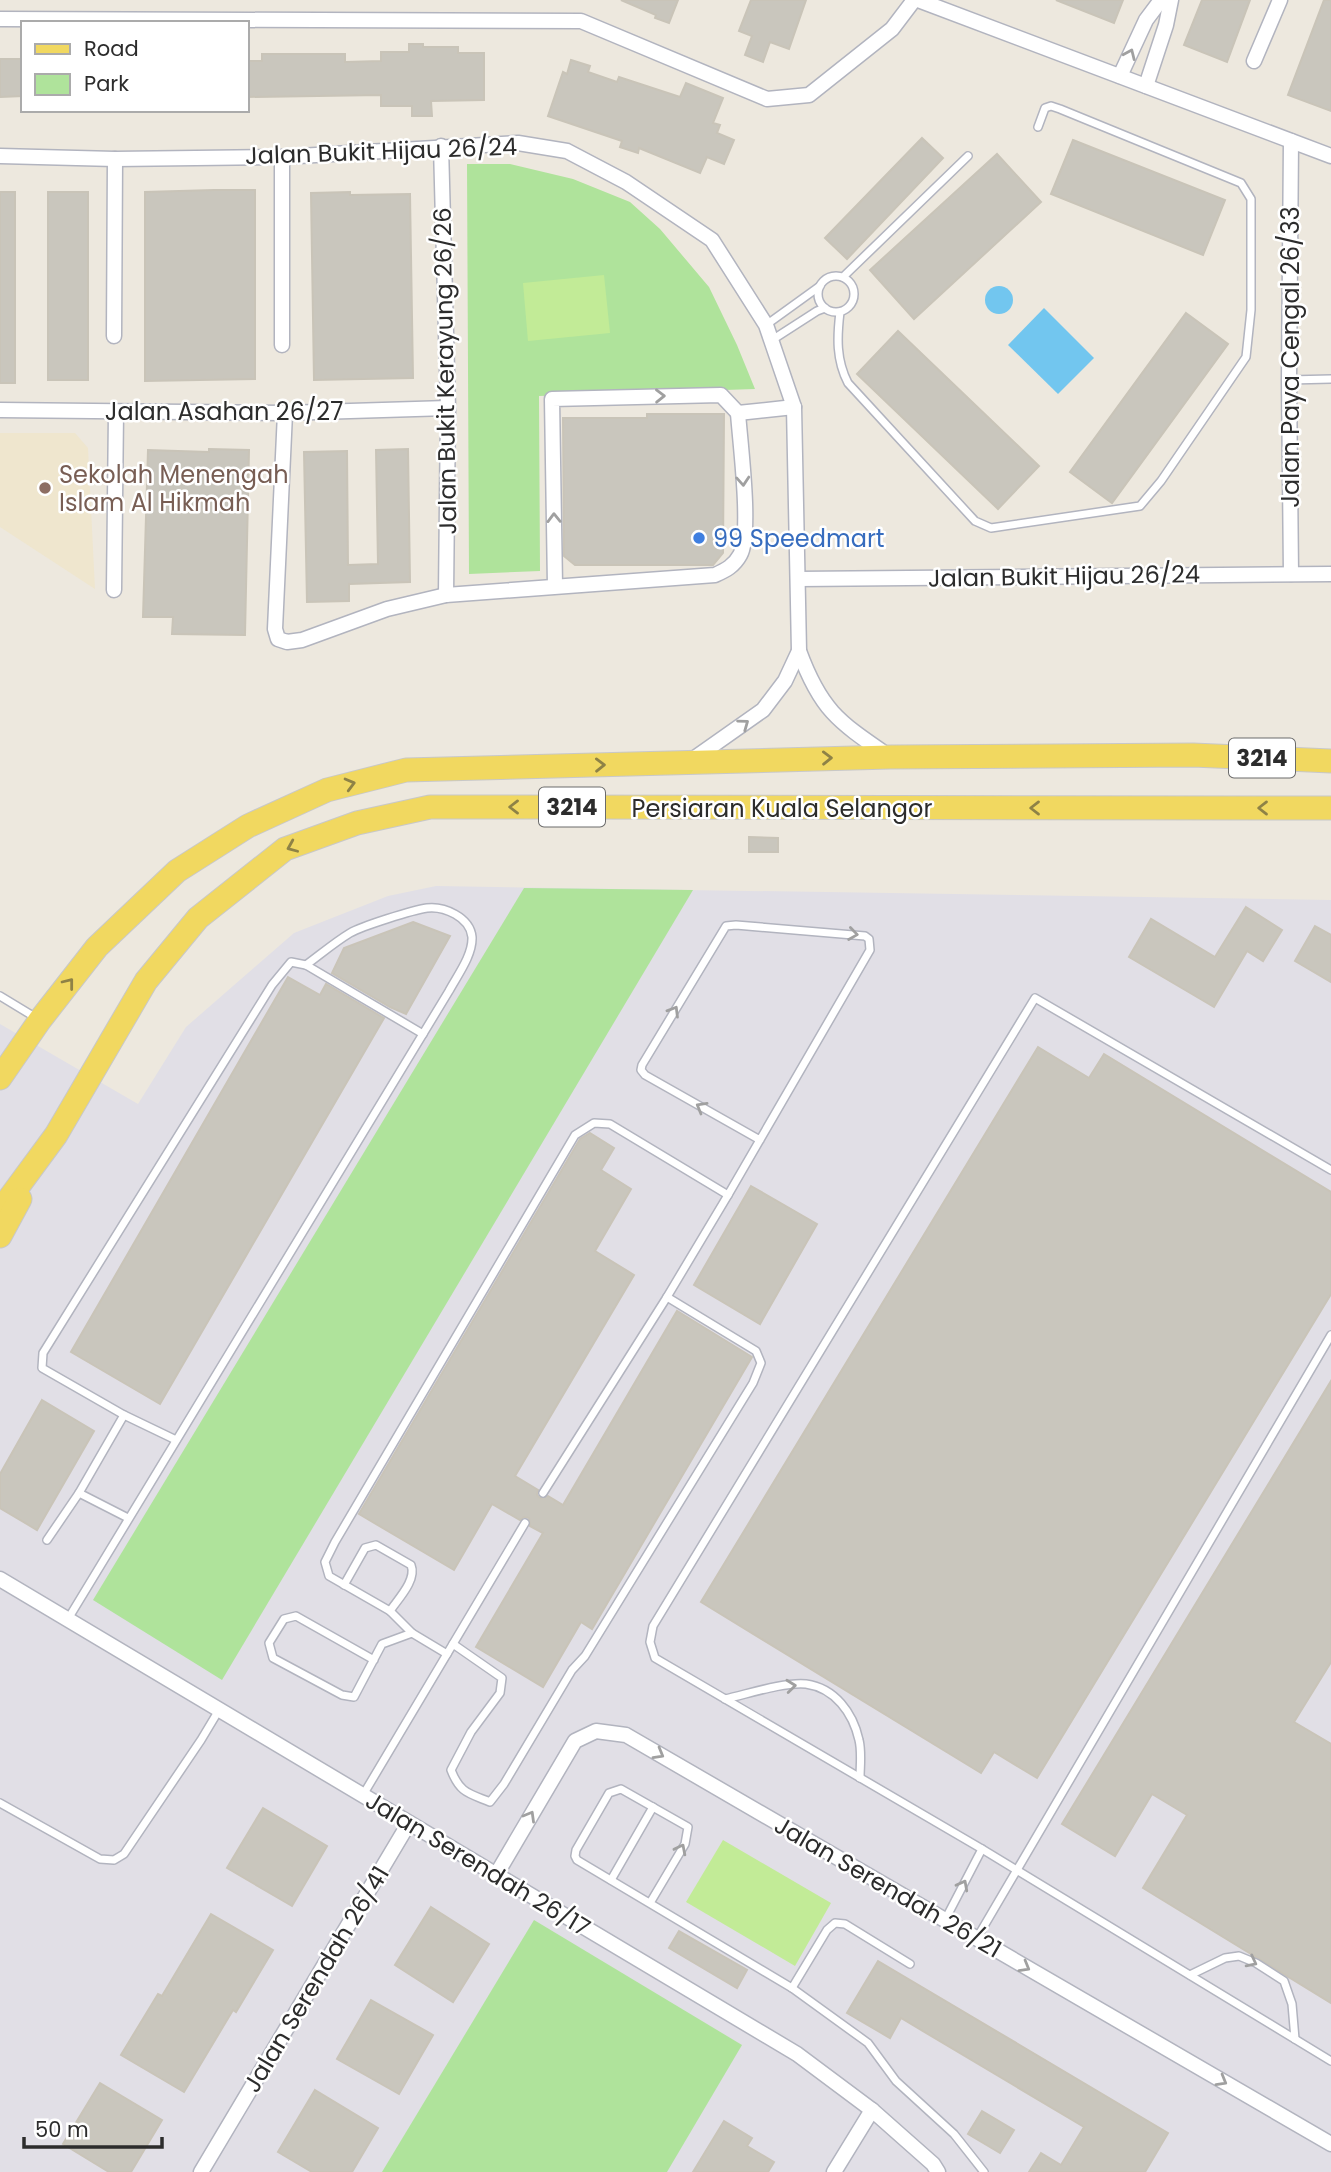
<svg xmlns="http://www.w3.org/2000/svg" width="1331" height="2172" font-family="Poppins,sans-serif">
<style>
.industrial{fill:#e1dfe6}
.education{fill:#efe6ce}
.green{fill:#afe39b}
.pitch{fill:#c2eb97}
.water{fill:#72c6ef}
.building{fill:#c9c6bd;stroke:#c9c4b8;stroke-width:2}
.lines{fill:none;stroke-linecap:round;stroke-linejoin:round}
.lane-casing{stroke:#b2b4bf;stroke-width:10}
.street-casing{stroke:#b2b4bf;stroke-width:17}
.primary-casing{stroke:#c8c8c8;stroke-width:25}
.lane{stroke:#fff;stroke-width:7}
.street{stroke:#fff;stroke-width:14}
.primary{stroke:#f1d860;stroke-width:23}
.oneway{stroke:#a0a0a0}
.oneway2{stroke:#8e8246}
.education-dot{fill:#8d6e63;stroke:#fff;stroke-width:2.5}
.shop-dot{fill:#3f7fe0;stroke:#fff;stroke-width:2.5}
.labels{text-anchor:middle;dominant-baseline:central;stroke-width:5;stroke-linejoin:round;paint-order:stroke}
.shield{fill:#fff;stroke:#6b6b6b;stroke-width:2}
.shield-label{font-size:23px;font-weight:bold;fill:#2c2c2c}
.street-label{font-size:24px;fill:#2c2c2c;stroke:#fff}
.education-label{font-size:24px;fill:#785e54;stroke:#fff;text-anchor:start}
.shop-label{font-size:24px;fill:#366cbe;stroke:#fff;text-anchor:start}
</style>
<rect width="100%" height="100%" fill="#ede8de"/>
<path class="industrial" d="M436,886l895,14v1272h-1331v-1148l138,80 48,-77 108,-94 94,-37z"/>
<path class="education" d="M0,433h75l13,15 7,141 -95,-62z"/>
<g class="green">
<path d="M467,164h43l63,15 57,23 30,27 49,58 28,58 18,44 -216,7 1,175 -71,3z"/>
<path d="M524,888l169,2 -471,790 -129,-80z"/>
<path d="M534,1920l208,125 -75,127h-285z"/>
</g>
<g class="pitch">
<path d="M604,275l6,58 -82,8 -5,-58z"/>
<path d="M723,1840l108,63 -36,63 -109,-64z"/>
</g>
<g class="water">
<circle cx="999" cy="300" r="14"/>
<path d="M1044,308l50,50 -36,36 -50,-49z"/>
</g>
<g class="building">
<path d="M621,0h57l-9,23 -14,-5 1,-3z"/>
<path d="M751,0h55l-17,49 -19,-7 -7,20 -18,-7 7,-19 -13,-5z"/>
<path d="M1056,0h67l-9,23z"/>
<path d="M1202,0h48l-23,62 -43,-17z"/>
<path d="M1324,0h7v111l-43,-16z"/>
<path d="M409,44h14v3h35v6h26v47l-53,1 1,15h-20v-10h-31v-11l-134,2v-36h15v-7h83v8l36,-1v-9h28z"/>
<path d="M0,59h23v37l-23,1z"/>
<path d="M571,60l19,6 -2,6 29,10 2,-5 61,20 6,-14 37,15 -10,25 7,2 -3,8 17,7 -10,24 -17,-7 -7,16 -61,-25 -1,5 -18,-6 2,-6 -74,-25 15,-44 4,2z"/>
<path d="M922,138l21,20 -96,101 -22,-21z"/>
<path d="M1073,140l152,60 -22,55 -152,-61z"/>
<path d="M997,154l44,48 -127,117 -44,-49z"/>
<path d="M214,190h41v189l-110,2v-189z"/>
<rect x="0" y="192" width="15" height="191"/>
<rect x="48" y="192" width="40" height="188"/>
<path d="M350,192v3l60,-1 3,184 -99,2 -3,-187z"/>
<path d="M1186,313l42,31 -116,159 -42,-31z"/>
<path d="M898,331l141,135 -41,43 -141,-135z"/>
<path d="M647,414h77l-1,139 -10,12h-138l-11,-9 -1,-138h84z"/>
<path d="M209,449l40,1 -4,185 -73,-1 1,-17h-30l5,-167 61,2z"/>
<path d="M408,449l2,133 -61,2v17l-42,1 -3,-150 43,-1 1,114 30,-1 -2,-114z"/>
<path d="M749,837l29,1v14h-29z"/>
<path d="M1246,907l36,23 -19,31 -16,-10 -33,56 -85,-50 22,-38 64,38z"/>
<path d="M413,922l37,14 -44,78 -16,-7 -58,-34 12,-25z"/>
<path d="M1315,926l16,9v47l-36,-21z"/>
<path d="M288,977l32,18 6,-11 58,34 -224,386 -89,-52z"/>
<path d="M1038,1047l51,31 15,-24 227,138v102l-294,484 -43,-26 -13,21 -280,-171z"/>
<path d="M590,1133l24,15 -13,22 30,19 -36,62 39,24 -119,201 23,14 -1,5 3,3 8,-2 15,9 114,-194 75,46 -160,272 -11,-7 -38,65 -67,-40 67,-114 -13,-7 -1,-8 -5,-1 -4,3 -28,-16 -38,66 -95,-56 221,-375z"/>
<path d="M751,1186l66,38 -57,100 -66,-39z"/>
<path d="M1331,1381v281l-37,60 37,22v259l-188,-115 44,-73 -35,-21 -37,62 -53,-32z"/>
<path d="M42,1400l52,31 -57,99 -37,-22v-34z"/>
<path d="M263,1808l64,38 -35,60 -65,-38z"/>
<path d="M431,1907l58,37 -36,58 -58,-37z"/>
<path d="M211,1914l62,36 -37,62 -3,-2 -49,82 -63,-37 37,-61 4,2z"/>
<path d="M679,1931l68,39 -10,18 -68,-40z"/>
<path d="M878,1961l290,172 -23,39h-116l12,-19 20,12 23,-38 -183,-109 -11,20 -43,-25z"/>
<path d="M371,2000l62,35 -34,59 -62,-35z"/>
<path d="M100,2083l62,37 -31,52h-22l-46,-28z"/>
<path d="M315,2090l63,38 -26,44h-40l-34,-20z"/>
<path d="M982,2111l32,19 -14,23 -32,-19z"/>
<path d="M724,2121l28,17 -5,8 27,16 -6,10h-75z"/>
</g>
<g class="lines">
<g class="lane-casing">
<g id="lane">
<circle cx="836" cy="294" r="18"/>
<path d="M843,277l125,-121"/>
<path d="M840,312c-3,25 -4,48 8,71l127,138 16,7 149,-22 21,-25 85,-124 5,-47v-111l-10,-16 -181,-74 -9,-3 -6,2 -7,19"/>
<path d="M766,325l54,-39"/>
<path d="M772,340l45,-29 8,-3"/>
<path d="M1289,380l42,-1"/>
<path d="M0,996l38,23"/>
<path d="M1331,1170l-296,-172 -382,628 -3,16 5,16 327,191 349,212"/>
<path d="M728,1195l142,-245 -1,-11 -4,-3 -129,-11 -10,1 -84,139 -1,5 4,5 115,65"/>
<path d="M124,1415l-82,-47 1,-15 229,-368 19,-23 15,3 117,69"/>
<path d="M128,1518l-49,-25 45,-78 52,25"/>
<path d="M47,1540l32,-47"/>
<path d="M344,1585l21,-37 11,-3 35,20c6,15 -13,34 -21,46"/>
<path d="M68,1619l381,-628c8,-15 24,-36 23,-54 -2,-20 -28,-31 -45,-29 -14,2 -65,18 -77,25 -15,9 -29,21 -44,32"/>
<path d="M412,1633l-22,-22 -61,-35 -4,-14 10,-20 240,-407 19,-12 16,1 118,71 -61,102 -124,196"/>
<path d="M453,1644l49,34 -2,15 -29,39 -20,38c9,23 17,23 39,32l14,-18 68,-114 13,-14 168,-273 8,-20 -5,-12 -89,-54"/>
<path d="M374,1660l-78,-44 -12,3 -15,24 4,15 69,37 12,2 28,-53 30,-11 35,21"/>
<path d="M725,1699c23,-5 58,-17 81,-15 29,4 47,29 53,56 3,12 1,26 1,38"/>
<path d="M363,1795l162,-272"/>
<path d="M0,1803l100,56 14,1 10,-6 77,-114 18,-30"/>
<path d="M611,1880l42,-73"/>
<path d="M650,1903l35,-59 3,-17 -67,-38 -12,4 -33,57 -1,6 2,4 215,128 76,55 28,38 58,53 30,38"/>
<path d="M945,1920l37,-71"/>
<path d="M977,1938l354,-603"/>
<path d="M1190,1975l35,-17 14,-2 17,7 28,18 8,23 3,35"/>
<path d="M792,1988l35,-58 8,-7 10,1 65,40"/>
</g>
</g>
<g class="street-casing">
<g id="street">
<path d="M918,0l413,156"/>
<path d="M0,19l581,2 186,78 42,-4 83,-66 22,-29"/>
<path d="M1254,61l26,-61"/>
<path d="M1120,76l26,-56 15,-20"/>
<path d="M1146,86l20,-61 5,-25"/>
<path d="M441,146l7,262 -2,187"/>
<path d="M0,156l115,3 167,-2 236,-14 49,8 59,31 86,58 54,85 28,82 5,244c22,60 40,71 91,106"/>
<path d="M114,336l1,-177"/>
<path d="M282,345v-188"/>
<path d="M0,410l285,3 163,-5"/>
<path d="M285,413l-10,216 3,10 9,3 15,-2 85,-31 59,-14 269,-20c11,-5 19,-9 25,-20 12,-21 0,-113 -2,-142"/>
<path d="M738,413l56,-6"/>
<path d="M1291,574l-2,-194 2,-239"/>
<path d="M798,579l533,-5"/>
<path d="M555,586l-3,-187 169,-4 17,18"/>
<path d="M114,590l2,-178"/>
<path d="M692,760l71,-50 22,-29 14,-30"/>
<path d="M0,1579l797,475 75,56 61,54 5,8"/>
<path d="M496,1875l79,-134 21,-10 30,4 705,409"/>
<path d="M201,2172l208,-349"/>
<path d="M834,2172l38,-62"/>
</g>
</g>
<g class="primary-casing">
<g id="primary">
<path d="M0,1078l40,-58 57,-73 80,-76 71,-45 79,-36 79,-20 484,-13 303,-2 138,6"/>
<path d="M0,1211l56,-76 90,-154 52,-63 87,-69 72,-26 73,-16 901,1"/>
<path d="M0,1236l20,-37"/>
</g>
</g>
<use href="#lane" class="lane"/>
<use href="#street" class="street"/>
<use href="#primary" class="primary"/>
</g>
<defs><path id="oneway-chevron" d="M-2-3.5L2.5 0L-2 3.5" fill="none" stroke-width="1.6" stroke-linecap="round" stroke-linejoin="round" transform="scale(1.75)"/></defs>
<g class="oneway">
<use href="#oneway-chevron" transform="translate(1130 54) rotate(-66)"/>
<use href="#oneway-chevron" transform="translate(660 396) rotate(-1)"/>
<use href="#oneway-chevron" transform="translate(743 481) rotate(86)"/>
<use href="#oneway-chevron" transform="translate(554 518) rotate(-91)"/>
<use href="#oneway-chevron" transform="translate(744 724) rotate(-36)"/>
<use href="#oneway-chevron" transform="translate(853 934) rotate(8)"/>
<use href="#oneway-chevron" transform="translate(674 1011) rotate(-59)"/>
<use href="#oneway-chevron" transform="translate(701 1107) rotate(-150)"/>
<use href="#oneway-chevron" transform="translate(791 1686) rotate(-6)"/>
<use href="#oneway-chevron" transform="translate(659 1754) rotate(30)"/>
<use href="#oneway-chevron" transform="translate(530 1816) rotate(-60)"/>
<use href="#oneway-chevron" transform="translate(681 1849) rotate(-63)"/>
<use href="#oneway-chevron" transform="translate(963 1885) rotate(-62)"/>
<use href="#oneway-chevron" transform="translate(1252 1962) rotate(27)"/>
<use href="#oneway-chevron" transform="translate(1025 1967) rotate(30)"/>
<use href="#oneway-chevron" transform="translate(1222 2081) rotate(30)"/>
</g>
<g class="oneway2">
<use href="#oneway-chevron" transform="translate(827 758) rotate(-1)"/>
<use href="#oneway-chevron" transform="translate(600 765) rotate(-1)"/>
<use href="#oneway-chevron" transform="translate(350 784) rotate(-15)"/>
<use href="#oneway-chevron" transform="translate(514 807) rotate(-180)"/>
<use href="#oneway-chevron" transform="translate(1035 808) rotate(-180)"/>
<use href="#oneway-chevron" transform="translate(1263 808) rotate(-180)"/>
<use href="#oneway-chevron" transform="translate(292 847) rotate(157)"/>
<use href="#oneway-chevron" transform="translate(69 983) rotate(-52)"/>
</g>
<circle class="education-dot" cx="45" cy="488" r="7"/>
<circle class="shop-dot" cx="699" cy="538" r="7"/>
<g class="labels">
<g class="shield">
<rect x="1229" y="738.5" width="66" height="39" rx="5"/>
<rect x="539" y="787.5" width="66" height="39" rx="5"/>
</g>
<g class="shield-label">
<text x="1262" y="758">3214</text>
<text x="572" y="807">3214</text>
</g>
<g class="street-label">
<text transform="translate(381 151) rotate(-2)">Jalan Bukit Hijau 26/24</text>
<text transform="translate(1290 357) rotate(-90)">Jalan Paya Cengal 26/33</text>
<text transform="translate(445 371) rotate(-91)">Jalan Bukit Kerayung 26/26</text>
<text x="224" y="411">Jalan Asahan 26/27</text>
<text transform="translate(1064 576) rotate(-1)">Jalan Bukit Hijau 26/24</text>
<text x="782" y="808">Persiaran Kuala Selangor</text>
<text transform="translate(478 1864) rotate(31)">Jalan Serendah 26/17</text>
<text transform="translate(888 1887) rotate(30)">Jalan Serendah 26/21</text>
<text transform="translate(316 1979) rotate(-59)">Jalan Serendah 26/41</text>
</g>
<g class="education-label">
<text x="59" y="474">Sekolah Menengah<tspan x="59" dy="28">Islam Al Hikmah</tspan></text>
</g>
<g class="shop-label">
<text x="713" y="538">99 Speedmart</text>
</g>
</g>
<rect x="21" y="21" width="228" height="91" fill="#ffffff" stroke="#ababab" stroke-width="2"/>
<rect x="35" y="44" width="35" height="10" fill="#f1d860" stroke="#ababab" stroke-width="2"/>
<text x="84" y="56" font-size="21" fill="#2c2c2c">Road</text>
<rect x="35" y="74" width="35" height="21" fill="#afe39b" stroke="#ababab" stroke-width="2"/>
<text x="84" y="91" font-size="21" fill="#2c2c2c">Park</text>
<path d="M24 2137v10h138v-10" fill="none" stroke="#2c2c2c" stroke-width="3.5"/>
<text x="35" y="2137" font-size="21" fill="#2c2c2c" stroke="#ffffff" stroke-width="5" paint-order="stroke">50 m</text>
</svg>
